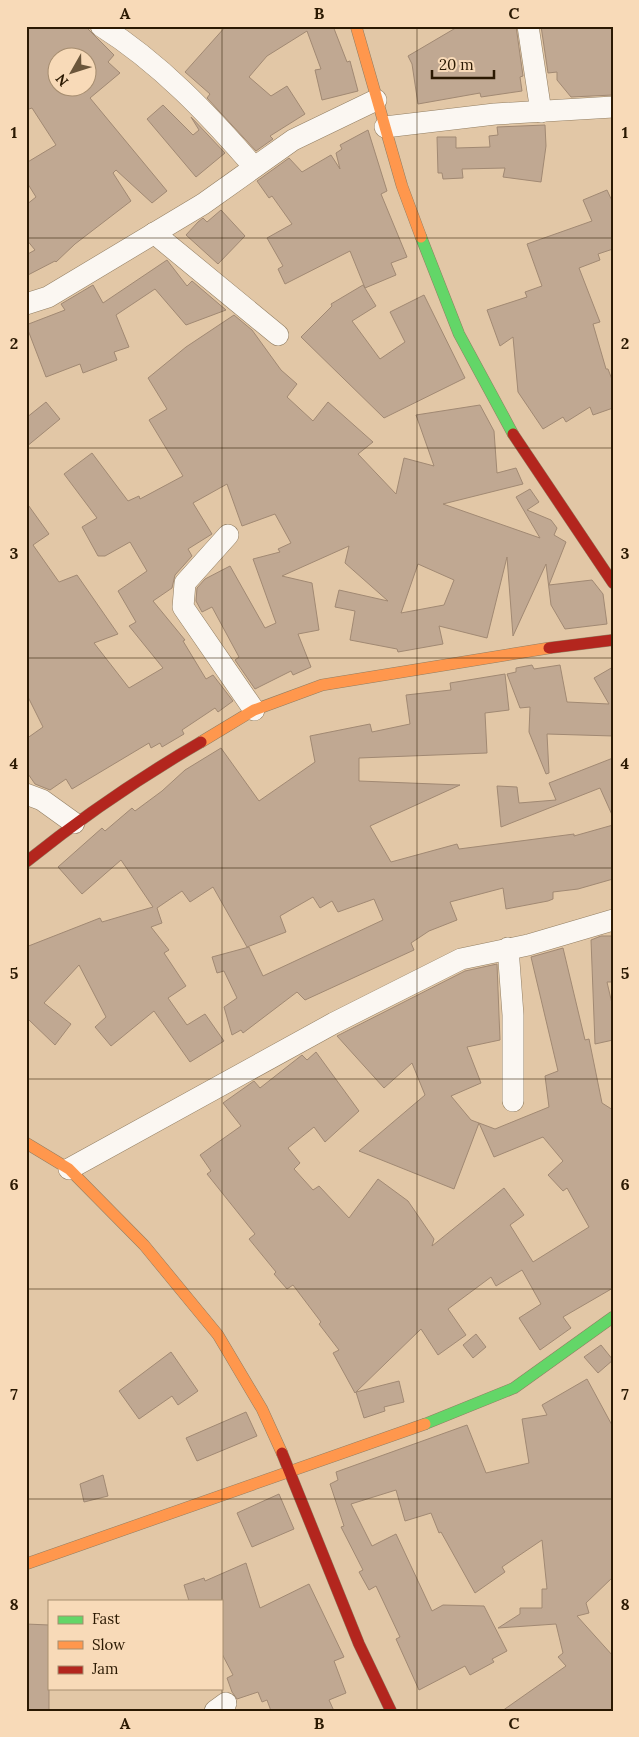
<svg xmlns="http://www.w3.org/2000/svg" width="639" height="1737" font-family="Lora,serif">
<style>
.building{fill:#c0a892;stroke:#a18973;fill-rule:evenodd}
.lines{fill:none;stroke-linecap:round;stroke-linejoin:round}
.street-casing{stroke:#927e62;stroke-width:22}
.fast-casing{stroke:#927e62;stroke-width:12}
.slow-casing{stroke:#927e62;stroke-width:12}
.jam-casing{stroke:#927e62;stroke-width:12}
.street{stroke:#fbf7f2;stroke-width:21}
.fast{stroke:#63d668;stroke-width:11}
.slow{stroke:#ff974d;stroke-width:11}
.jam{stroke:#b3261e;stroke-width:11}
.grid{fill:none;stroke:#2b1902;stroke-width:1;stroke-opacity:0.55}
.neatline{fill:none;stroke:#2b1902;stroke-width:2}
.grid-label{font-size:16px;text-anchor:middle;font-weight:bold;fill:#2b1902}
</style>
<rect width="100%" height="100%" fill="#e2c7a6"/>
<g class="building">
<path d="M26,26h59l29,29 -6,7 12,11 -30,25 77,93 -15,12 -36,-33 -3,3 18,28 -56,43 -19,18 -1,-1 -29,15v-21l9,-5 -9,-11v-34l10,-8 -10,-16v-18l30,-18 -24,-37 -6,2zM58,58h30v30h-30z"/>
<path d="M226,26h107l14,36 3,-1 8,30 -36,9 -7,-30 6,-1 -14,-38 -40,25 -18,21 22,19 16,-10 18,28 -35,22 3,3 -17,12 -49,-53 3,-4 -25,-22z"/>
<path d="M459,26h57l7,50 -3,1 2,14 -41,6 -1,-4 -62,11 -6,-40 -4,-8z"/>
<path d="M541,26h72v69l-42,2 -14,-17v-8l-9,1z"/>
<path d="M163,105l30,30 6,-5 -8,-13 34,36 -29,24 -49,-58z"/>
<path d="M545,125l1,21 -5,36 -38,-5 2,-9 -43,1 1,9 -20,1 -1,-6h-4l-1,-36h19v11l34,-1 -1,-11 9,-1 -1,-8z"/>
<path d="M368,130l19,61 -6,3 26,63 -16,6 5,12 -31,13 -15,-37 -65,33 -7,-15 5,-3 -16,-28 25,-14 -20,-28 -3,2 -12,-17 32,-23 13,14 29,-17 9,14 -4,-16 6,-4 -2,-4z"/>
<path d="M607,190l6,13v46l-15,5 2,6 -21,8 21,54 -7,2 13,45h2l5,13v26l-20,7 -3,-8 -24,15 -3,-5 -20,12 -25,-37 -5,-55 -13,9 -13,-36 40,-13 -2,-5 17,-6 -15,-42 65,-23 -9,-21z"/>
<path d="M221,210l24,26 -27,28 -32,-29 12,-13 5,-4 4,4z"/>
<path d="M167,260l20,26 5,-5 34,29 -40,15 -31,-36 -39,26 13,32 -15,5 3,8 -34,13 -3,-9 -34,13 -20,-52 39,-15 -4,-6 32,-19 10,18z"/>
<path d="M363,285l13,21 -24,15 28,38 25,-17 -15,-30 34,-17 41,83 -81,40 -83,-81 31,-31 -1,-2z"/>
<path d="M234,315l18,15 29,40 16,14 -10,13 26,24 15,-19 45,40 -15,12 38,40 8,-36 30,8 -18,-51 64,-10 14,26 3,42 19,-5 7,16 -80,20 97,34 -24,-41 14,-8 9,13 -12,8 24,10 6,8 -3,7 12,7 -17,43 43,-5 11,14 4,30 -42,5 -14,-24 -5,-41 -33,72 -6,-79 -20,81 -48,-12 4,18 -45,8 -1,-3 -47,-9 5,-29 -20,-4 4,-17 49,11 -43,-38 4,-17 -67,30 30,7 7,47 -21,4 13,33 -18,8 -2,-4 -36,18 -20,-29 4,-3 -27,-50 -10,5 -6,-11 1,-13 8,-9 25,-13 35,62 11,-5 -23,-64 27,-7 -2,-3 13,-6 -16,-29 -33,12 -15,-42 -34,19 19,31 -24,15 4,7 -17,19 -3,13 -19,13 32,39 -2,1 23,38 7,-4 20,26 -15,11 -3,-4 -33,22 2,4 -22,13 -2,-4 -9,5 -2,-5 -77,46 -6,-10 -16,11 -15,-6 -9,-13v-32l17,-12 -17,-34v-191l23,32 -16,11 26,37 18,-7 41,59 -24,9 35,45 34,-20 -34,-42 7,-4 -18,-31 29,-20 -17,-29 -25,14h-7l-16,-29 15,-9 -33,-44 28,-21 36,48 11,-5 1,3 43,-23 -34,-56 18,-11 -19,-31 38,-31zM418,564l36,16 -10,25 -43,8z"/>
<path d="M46,402l14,17 -34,28v-29z"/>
<path d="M532,665l2,4 26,-4 7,37 42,2 -15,-26 19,-11v69l-66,-2 2,39 -3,1 -17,-42 1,-25 -10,1 -13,-34 9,-2v-4z"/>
<path d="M505,674l4,36 -24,3 2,40 -128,5v23l101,4 -90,41 21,36 66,-18 2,5 115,-15v2l39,-11v54l-35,10 -25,3v7l-5,2 -42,8 -3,-21 -53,14 7,18 -28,11 -18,12 3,7 -109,50 -8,-8 -54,41 -2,-3 -9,5 -8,-28 13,-9 -13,-27 -7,2 -5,-16 37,-10 14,29 120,-56 -9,-21 -36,13 -6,-11 -12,7 -7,-11 -33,19 6,16 -39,15 -34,-60 -23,15 -8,-11 -25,17 5,15 -11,4 18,23 -5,3 22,33 -18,12 19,27 18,-11 19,27 -34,21 -36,-51 -43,35 -16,-19 11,-10 -27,-52 -35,38 27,21 -16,21 -27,-26 -2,2v-74l74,-29 2,4 51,-15 -32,-47 -39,34 -24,-27 44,-39 3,3 27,-23 3,3 27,-20 23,-21 36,-22 38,53 56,-39 -5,-26 60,-12 2,8 38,-8 -4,-29 45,-5 -1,-7z"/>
<path d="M613,758v59l-13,-29 -99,39 -4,-41 20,1 2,16 37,-3 -7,-17z"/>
<path d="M601,936h12v46h-6l6,26v32l-18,4 -4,-104z"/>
<path d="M563,948l22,92 4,-1 13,64 11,7v178l-50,29 8,11 -31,22 -21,-32 22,-14 -19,-34 -26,16 -5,-9 -43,32 18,26 -28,20 -17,-26 -66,64 -22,-40 6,-3 -20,-26 2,-2 -28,-37 -6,4 -13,-15 2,-2 -27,-33 6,-5 -48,-60 4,-3 -11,-16 41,-29 -18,-23 31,-22 6,7 42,-33 5,5 9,-8 43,59 -34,31 -11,-15 -26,21 12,15 -6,6 19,21 6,-4 30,32 29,-39 30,22 26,38 -2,7 72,-58 20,27 -14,10 23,37 56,-35 -22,-39 -4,3 -15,-16 15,-14 -20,-24 -49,20 -15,-34 -25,66 -95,-38 66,-56 -13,-32 -28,25 -47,-52 128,-65 32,-7 3,76 -33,7 14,36 -30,13 20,24 24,9 54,-22 -4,-31 13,-5 -27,-114z"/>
<path d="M476,1334l10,13 -13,11 -10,-13z"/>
<path d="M601,1345l12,15 -15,13 -14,-16z"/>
<path d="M171,1352l27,39 -20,14 -6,-9 -33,23 -20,-28z"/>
<path d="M587,1379l26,48v150l-27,26 3,10 -12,3 36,40v55h-111l64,-45 -8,-9 5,-4 -7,-29 -58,4 22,-14v-6h22v-19h5l-5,-49 -40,27 3,5 -30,21 -34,-61 -2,1 -8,-20 -26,8 -9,-31 -45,14 21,42 24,-12 36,77 11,-6 41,1 23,45 -15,8 2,3 -24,13 -5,-9 -46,24 -23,-51 4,-2 -24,-51 -7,4 -10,-18 4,-2 -22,-43 3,-1 -14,-42 8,-4 -2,-8 131,-47 19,48 43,-10 -7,-44 25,-4 -5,-10z"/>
<path d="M399,1381l5,21 -20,5 1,4 -21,7 -8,-26z"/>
<path d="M246,1412l11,24 -60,25 -11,-23z"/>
<path d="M103,1475l5,21 -24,6 -4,-18z"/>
<path d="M279,1494l15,35 -42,18 -15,-34z"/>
<path d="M246,1563l14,45 49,-24 35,73 -10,4 12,32 -17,7 5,11h-63l-4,-11 -5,2 -4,-10 -21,7 -5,-7 -5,-14 6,-3 -12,-23v-51h-32l-5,-16 20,-7 1,3z"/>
<path d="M26,1624l23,1v86h-23z"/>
</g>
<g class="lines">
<g class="street-casing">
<g id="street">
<path d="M101,26c59,37 108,89 153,141"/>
<path d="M528,26l13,86"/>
<path d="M385,127l110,-13 118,-7"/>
<path d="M154,233l124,102"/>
<path d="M26,304l22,-7 155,-93 90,-64 83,-40"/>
<path d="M228,535l-43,48 -2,24 71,103"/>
<path d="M26,794l16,6 32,23"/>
<path d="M508,948l5,67v86"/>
<path d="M69,1169l265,-146 127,-64 67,-14 85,-25"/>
<path d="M215,1711l11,-8"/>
</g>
</g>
<g class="fast-casing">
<g id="fast">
<path d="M421,237l38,97 54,100"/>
<path d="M425,1424l89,-36 99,-71"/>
</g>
</g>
<g class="slow-casing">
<g id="slow">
<path d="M356,26l46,160 19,51"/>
<path d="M201,742l53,-32 68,-25 227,-37"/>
<path d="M26,1143l43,26 75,76 74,90 44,74 20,44"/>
<path d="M26,1564l399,-140"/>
</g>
</g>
<g class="jam-casing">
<g id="jam">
<path d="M513,434l100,149"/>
<path d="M549,648l64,-8"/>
<path d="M26,862c56,-45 113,-84 175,-120"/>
<path d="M282,1453l77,191 32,67"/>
</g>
</g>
<use href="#street" class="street"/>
<use href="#fast" class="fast"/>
<use href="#slow" class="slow"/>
<use href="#jam" class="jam"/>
</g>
<path class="grid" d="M222,26v1685M417,26v1685M26,238h587M26,448h587M26,658h587M26,868h587M26,1079h587M26,1289h587M26,1499h587"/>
<rect width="639" height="1737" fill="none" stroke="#f8dab8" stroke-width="55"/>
<rect x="48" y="1600" width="175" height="90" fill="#f8dab8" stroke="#a68d6f"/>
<rect x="58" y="1616" width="25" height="8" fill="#63d668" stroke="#a68d6f"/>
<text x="92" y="1624" font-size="15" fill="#2b1902">Fast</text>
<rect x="58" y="1641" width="25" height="8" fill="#ff974d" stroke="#a68d6f"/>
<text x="92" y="1650" font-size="15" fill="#2b1902">Slow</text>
<rect x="58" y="1666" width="25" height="8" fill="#b3261e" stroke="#a68d6f"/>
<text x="92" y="1674" font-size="15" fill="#2b1902">Jam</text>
<g transform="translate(72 72) rotate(231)"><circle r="24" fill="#f8dab8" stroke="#a68d6f"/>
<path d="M0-4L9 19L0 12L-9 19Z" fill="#6b563b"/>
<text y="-8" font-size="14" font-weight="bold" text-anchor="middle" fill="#2b1902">N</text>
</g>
<path d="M432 70v8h62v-8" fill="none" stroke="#2b1902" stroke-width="2.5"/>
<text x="439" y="70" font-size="15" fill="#2b1902" stroke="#f8dab8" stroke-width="4" paint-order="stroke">20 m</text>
<rect x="28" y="28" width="584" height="1682" class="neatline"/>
<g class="grid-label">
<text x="125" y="19">A</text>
<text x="319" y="19">B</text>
<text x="514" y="19">C</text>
<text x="14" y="138">1</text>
<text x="625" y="138">1</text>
<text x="14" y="349">2</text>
<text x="625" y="349">2</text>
<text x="14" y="559">3</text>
<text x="625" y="559">3</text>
<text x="14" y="769">4</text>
<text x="625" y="769">4</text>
<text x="14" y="979">5</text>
<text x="625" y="979">5</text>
<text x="14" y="1190">6</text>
<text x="625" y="1190">6</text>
<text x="14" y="1400">7</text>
<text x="625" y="1400">7</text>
<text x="14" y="1610">8</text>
<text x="625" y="1610">8</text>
<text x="125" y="1729">A</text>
<text x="319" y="1729">B</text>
<text x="514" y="1729">C</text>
</g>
</svg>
